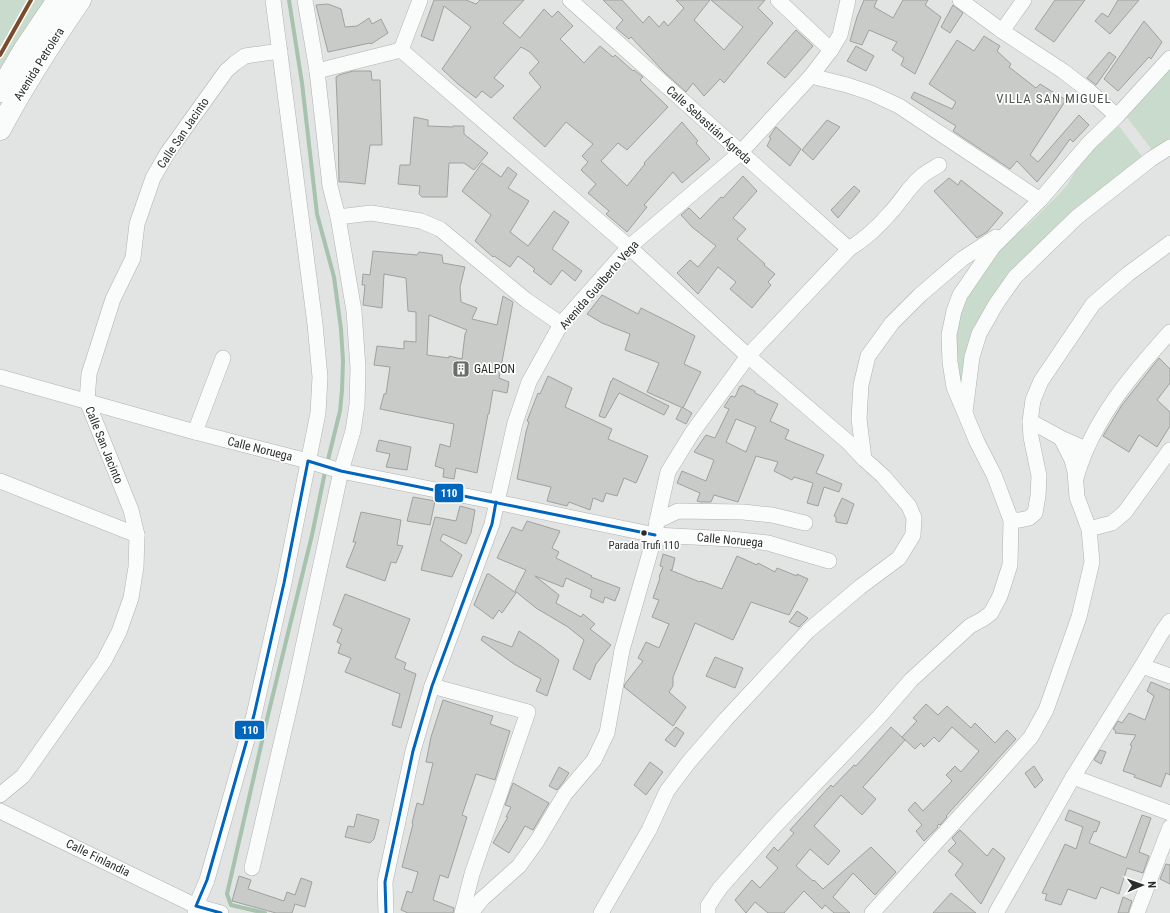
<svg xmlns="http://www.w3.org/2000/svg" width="1170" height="913" font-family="'Roboto Condensed',sans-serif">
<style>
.green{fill:#c9dbcc}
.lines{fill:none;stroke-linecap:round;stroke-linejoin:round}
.stream{stroke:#a7c2ad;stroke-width:4}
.building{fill:#c9cbc9;stroke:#9fa19f;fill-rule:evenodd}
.minor-casing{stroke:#b0b2b0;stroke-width:16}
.highway-casing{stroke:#b0b2b0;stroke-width:23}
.minor{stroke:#fafbfb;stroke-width:15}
.highway{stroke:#fafbfb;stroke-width:22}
.bus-1-casing{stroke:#fff;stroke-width:6}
.bus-1{stroke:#0065bd;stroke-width:3}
.rail-1-casing{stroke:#fff;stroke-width:7}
.rail-1{stroke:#7a4b2a;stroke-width:4}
.bus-dot{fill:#2b2d2b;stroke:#fff;stroke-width:1.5}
.labels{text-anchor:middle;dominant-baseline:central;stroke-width:3.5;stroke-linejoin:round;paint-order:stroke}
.bus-label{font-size:11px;fill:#2b2d2b;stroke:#fff}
.street-label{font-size:12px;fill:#2b2d2b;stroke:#fff}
.poi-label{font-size:12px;fill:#2b2d2b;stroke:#fff;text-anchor:start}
.neighbourhood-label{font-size:13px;letter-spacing:1px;fill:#505551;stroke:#fff}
.line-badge{stroke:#fff;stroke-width:1.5}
.badge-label{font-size:11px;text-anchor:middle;font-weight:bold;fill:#fff}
</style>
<rect width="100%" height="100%" fill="#e1e4e2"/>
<g class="green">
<path d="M0,0h45l-45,76z"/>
<path d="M1170,69v71l-17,11 -27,-35z"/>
<path d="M1119,126l24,32 -138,124 -41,116 -8,-26v-50l11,-26 37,-52 23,-18 33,-33 8,-9 13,-22 13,-13z"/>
</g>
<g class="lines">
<path class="stream" d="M265,913l-34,-8 -4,-11 41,-179 44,-180 13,-63 15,-61 2,-21 1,-29 -2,-32 -7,-52 -17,-63 -15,-131 -13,-83"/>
</g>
<g class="building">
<path d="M434,0h32l10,4 4,-4h44l-21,23 17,15 24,-29 8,8 6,-6 15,15 -13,13 24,24 16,-17 13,11 2,-2 18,16 1,-1 9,7 -3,3 28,27 -41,43 -9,-7 -17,18 26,25 18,-22 -1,-1 38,-41 16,19 -2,2 14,16 -28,24 -9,-11 -29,33 3,2 -20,25 -21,-18 3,-3 -21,-18 8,-9 -15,-14 7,-8 -6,-6 11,-12 -27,-22 -21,25 -32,-29 28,-31 -12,-14 10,-11 -9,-10 -9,-5 -27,31 10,8 -13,12 -9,-7 -6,7 -18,-14 -16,-15 29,-42 -27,-21 -11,35 -12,-5z"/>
<path d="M603,0h19l21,23 6,-7 10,11 5,-6 4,5 16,-18 -8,-8h34l-16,20 30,30 19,-23 -32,-27h54l-7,8 15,15 -49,60 -4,-4 -16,17 -11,-13 -7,9 -22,-20 -33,-35 -2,2 -13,-11 7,-8z"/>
<path d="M864,0h13l-3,7 19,11 10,-18h25l-3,5 16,12 -26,57 -14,-9 3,-7 -12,-8 5,-8 -28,-12 -7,15 -12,-4 7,-24z"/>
<path d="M1055,0h30l-31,42 -19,-13z"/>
<path d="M1118,0h21l-29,34 -15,-13 7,-8 6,4z"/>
<path d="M328,4l13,5 4,18 12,-1 12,-8 3,6 9,-5 7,14 -17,11 -1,-1 -42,9 -12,-47z"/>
<path d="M953,5l10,8 -13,20 -9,-6z"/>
<path d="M1144,21l18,21 -11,17 -2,-2 -31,34 -14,-12z"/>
<path d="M796,30l17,16 -28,32 -18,-15z"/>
<path d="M984,36l16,10 -3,5 14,13 -2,3 27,21 4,-4 26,16 -36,55 8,7 41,-47 10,10 -16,17 -3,-3 -15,21 -18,22 -20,-21 -7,8 -57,-38 3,-5 -45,-28 3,-6 38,17 4,-7 -27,-18 28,-44 17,11z"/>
<path d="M856,46l18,10 -8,15 -19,-10z"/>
<path d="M1109,52l7,5 -20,28 -9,-7z"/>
<path d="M353,71h18l1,9h8l2,65h-12l-5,39 -19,-2h-7l-1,-59 -2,-46 3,-2z"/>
<path d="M414,117l14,3v6l25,1v-1h11v8l24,19 -14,17 -10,-7h-15l-2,34h-25l-3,-3 1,-8 -22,-2 2,-19h10z"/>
<path d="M827,120l13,7 -27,33 -11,-10z"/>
<path d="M776,127l25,22 -11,17 -23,-20 4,-8 -2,-1z"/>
<path d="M482,163l19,14 7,-10 9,7 -9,14 21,13 -19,31 18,14 26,-35 15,11 -17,27 30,22 -7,10 -13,-11 -11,15 -18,-14 2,-2 -17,-13 -8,11 -16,-11 -1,1 -18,-16 16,-26 -29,-24z"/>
<path d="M743,176l14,15 -24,27 13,11 -9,10 28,25 -1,1 11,9 -7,8 3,3 -19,23 -22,-19 6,-7 -18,-15 -20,27 -21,-21 13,-13 8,7 18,-21 -24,-19 -11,-12 8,-7 11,11 21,-22 2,1z"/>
<path d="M949,178l9,7 3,-5 42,33 -16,19 -10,6 -43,-47z"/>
<path d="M854,186l6,5 -22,27 -7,-8z"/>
<path d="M373,251l44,4 2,-3 23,3 1,8 22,4 -5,20 1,15 16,6 -5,11 25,6 6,-29 10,6 -14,76 10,4 -2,11 -14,-3 -4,24h-1l-11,59 -21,-5 -2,11 -11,-2 1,-8 -9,-3 5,-22 10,3 4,-23 -74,-15 4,-15h2l4,-27 -16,-2 3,-19 27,3v-8l12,1v-30l-8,-1 -2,-33 -22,-4 -2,34 -19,-3 2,-20h-3l1,-11 7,1zM429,315l38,15 -2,4 -3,25 -13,-3v2l-22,-3z"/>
<path d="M602,295l36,19 3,-6 30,15 24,13 -11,28 17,8 -18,36 -36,-16 12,-29 -34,-13 5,-16 -28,-11 -15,-9z"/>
<path d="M1159,358l11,11v14l-13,17 13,12v14l-13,21 -18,-12 -10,17 -26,-16 19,-31z"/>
<path d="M548,376l24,12 -7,19 47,22 -4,10 40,17 -12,27 -12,-5 -7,18 -11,-3 -3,9 -10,-4 -3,12 -21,-8 -2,4 -20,-5 4,-14 -34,-8 9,-47 3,-10 -2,-1 11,-28 2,1z"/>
<path d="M613,378l56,28 -5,9 -45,-22 -14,25 -6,-2 12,-35h1z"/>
<path d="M742,385l13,6v2l23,11 -8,17 19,9 -4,9 39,16 -8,18 26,11 -3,8 -15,-5 -6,19 -11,-3 6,-20 -19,-6 -2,3 -18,-9 4,-9 -22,-6 -18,46 -24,-7 -3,7h-11l-3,-1 3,-8 -23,-10 5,-12 24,10 8,-21 -20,-8 12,-17 9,3 14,-29 -5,-2 7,-11 4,1 5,-11 1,1zM736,419l20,8 -10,25 -20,-10z"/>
<path d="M682,407l10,6 -6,11 -10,-5z"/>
<path d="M379,440l32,7 -4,23 -21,-3 4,-13 -14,-3z"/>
<path d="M413,497l22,4 -5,24 -23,-4z"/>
<path d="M842,498l12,6 -7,20 -11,-2v-5l-2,-1z"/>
<path d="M460,506l15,4 -4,23 -5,11 -23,-10 -3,6 22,15 -10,22 -31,-7 14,-53 21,4z"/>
<path d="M361,512l40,8 -4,25 6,1 -7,17 -5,-1 -6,19 -39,-14 10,-25h-3z"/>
<path d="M527,521l33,10 -8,17 7,4 -3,6 36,18 -1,1 29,11 -5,13 -10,-4 -2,6 -13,-6 2,-7 -26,-12 -3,9 -28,-11 24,19 -3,8 25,14 2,-3 12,10 -5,5 21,16 -15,19 -6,16 -17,-11 11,-29 -16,-13 -32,-19 -21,-17 11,-21 -29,-12 15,-31 10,4z"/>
<path d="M663,554l12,4 -3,12h-2l30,12 1,-1 21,8 15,-33 20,9 1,-2 17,9 2,-4 20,8v-2l11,5 -19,36 -38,-13 -18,38 -38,-17 -22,54v9l-4,6 17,15 -13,19 -49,-39 1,-3 18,-23 -5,-3 8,-16 13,6 10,-24 -17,-7 7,-17 -6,-2 7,-20 -1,-1 4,-10 -3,-1z"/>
<path d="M487,574h2l27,19 -14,20 -3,-3 -6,9 -19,-14z"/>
<path d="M345,594l65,25 -15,39 11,5 -2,6 12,5 -15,54 -9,-3 8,-31 -55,-22 6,-14 -13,-5 3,-9 -4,-2 5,-13 -9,-4z"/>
<path d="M797,611l11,7 -9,9 -10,-5z"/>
<path d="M519,631l22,15 18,14 -12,36 -11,-5 5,-12 -27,-15 -33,-24 2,-4 29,11z"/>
<path d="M715,657l28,11 -8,20 -29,-12z"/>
<path d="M1151,682l19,8v85l-4,-2 -5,14 -27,-10 1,-2 -12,-4 9,-25 -2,-1 6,-10 -21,-2 1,-2 -3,-2 5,-8 4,2 7,-10 16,7 9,-24 -7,-5z"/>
<path d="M443,700l50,16 -3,8 20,7 -15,49 -19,-6 -14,41 5,2 -19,61 -8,-3 -7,25 21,8 -1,5h-45l-7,-3 6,-19 5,2 6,-21 -16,-5 11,-43 -1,-1 5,-20 6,2 10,-42 -7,-1 5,-25z"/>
<path d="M926,704l12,11 9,-9 24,22 4,-5 20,20 12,-13 9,9 -70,77 1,1 -7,8 -1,-1 -2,2 1,1 -14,14 -8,-10 6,-6 -14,-15 7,-8 8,9 29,-30 -6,-6 9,-9 6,6 18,-21 -27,-24 -13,15 -5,-5 -10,10 -3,-4 -6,6 -13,-12 15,-16 -4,-3z"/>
<path d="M676,727l8,6 -9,14 -10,-7z"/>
<path d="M891,727l14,13 -42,47 13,12 -14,16 -21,-20 -27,31 26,25 -12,14 -18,-16 -14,17 17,15 1,-1 9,9 48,-42 25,25 -21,23 -22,-22 -20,24 17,16h-16l-9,-8 -3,4 -18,-18 -20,22h-16l-13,-11 -9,11 -11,-13 17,-20 8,8 18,-20 -12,-11 8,-10 4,4 16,-18 -4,-3 41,-45 2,2 21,-22 2,1z"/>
<path d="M1100,750l6,2 -5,12 -7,-4z"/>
<path d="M650,762l13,10 -17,23 -12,-10z"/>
<path d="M1034,766l9,14 -8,8 -10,-15z"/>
<path d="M559,767l10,6 -5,8 -7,9 -8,-4z"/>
<path d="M513,783l36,20 -16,27 -8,-4 -16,27 -16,-10 15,-26h-2l5,-10 -6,-2z"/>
<path d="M1069,810l31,12 -4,10 -2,-1 -5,12 37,15 16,-43 9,3 -12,34 10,4 -6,17 -16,-5 -8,26 -18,-7 -5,12 -28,-10 -7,16 -16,-5 2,-6 -5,-1 23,-49 11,5 7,-22 -18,-7z"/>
<path d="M357,814l22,6 -5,19 -4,4 -25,-6 3,-11 6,1z"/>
<path d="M960,830l27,26 6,-8 12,10 -24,46 -26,-29 8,-11 -15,-13 8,-8 -4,-5z"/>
<path d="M1166,864l4,1v19l-10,-5z"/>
<path d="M239,876l12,4 -3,9 36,12 3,-9 8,3 6,-17 11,4 -7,25 -10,-3 -3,9h-16l-44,-12z"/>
<path d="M951,893l25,20h-43z"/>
<path d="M1123,897l9,4 -4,12h-10z"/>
</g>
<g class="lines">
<g class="minor-casing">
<g id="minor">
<path d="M570,0l279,249"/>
<path d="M778,0l53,50"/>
<path d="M960,0l42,31 61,40 26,20 28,25"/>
<path d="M1002,31l22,-31"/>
<path d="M401,50l228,197 119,109 100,86 16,17 19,17 26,30 5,12 -1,17 -14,23 -39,29 -52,44 -82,88 -38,44 -21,28 -18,39 -48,83"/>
<path d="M401,50l19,-50"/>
<path d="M317,71l84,-21"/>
<path d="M811,76l36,9 24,8 28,13 141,94"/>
<path d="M338,217l33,-4 50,8 19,8 86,71 35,24"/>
<path d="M0,377l195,55 113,29 33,10 155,31 159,33 76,4 37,4 61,18"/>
<path d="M965,412l7,-55 7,-23 17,-30 19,-27 62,-60 74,-58 19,-12"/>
<path d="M1030,421l31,17 25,11"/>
<path d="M195,432l28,-74"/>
<path d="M864,459l-5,-40 2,-34 7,-29 24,-33 28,-28 42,-36 34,-22"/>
<path d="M1076,478c16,-57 55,-103 94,-146"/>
<path d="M0,481l137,54"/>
<path d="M1011,520h9l9,-2 6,-5 3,-17 1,-20 -8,-39 -1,-16 3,-21 8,-19 52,-77 35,-30 42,-31"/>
<path d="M657,521l21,-10 65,1 29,3 33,8"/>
<path d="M1089,529l23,-6 13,-11 45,-62"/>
<path d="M1142,666l28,10"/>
<path d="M432,686l96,26 -56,162 -10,39"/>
<path d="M1073,777l97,36"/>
<path d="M0,795l23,-19 81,-115 15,-29 12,-34 5,-31 1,-32 -6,-25 -44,-109 2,-27 24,-75 20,-41 4,-34 16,-46 15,-26 58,-81 9,-8 10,-7 35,-5"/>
<path d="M0,811l196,95 25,7"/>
<path d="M252,868l43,-184 46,-213 12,-40 4,-26 1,-37 -4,-57 -16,-94 -8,-31 -13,-115 -12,-71"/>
<path d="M195,913l1,-7 11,-26 47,-165 30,-132 34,-170 2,-36 -5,-53 -42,-324"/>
<path d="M386,913l-1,-31 28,-131 19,-65 60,-162 23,-101 14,-41 32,-58 68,-77 111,-94 71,-77 20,-26 9,-15 8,-35"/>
<path d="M471,913l11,-14 37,-33 18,-25 28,-47 29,-34 13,-27 15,-83 33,-115 2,-14 11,-49 24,-39 56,-77 101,-107c16,-10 30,-23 42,-37 11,-12 19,-27 32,-37 5,-4 11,-7 16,-10"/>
<path d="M708,913v-7l12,-18 54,-61 105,-110 32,-37 59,-54 13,-7 8,-6 9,-17 10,-31 1,-45 -17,-45 -17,-33 -23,-55 -4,-25 -1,-27 5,-24 6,-16 33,-48 47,-47 49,-57 28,-27 53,-58"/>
<path d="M872,913l127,-140 32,-36 15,-27 33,-93 13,-55 -3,-33 -12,-32 -2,-25 -3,-12 -11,-22"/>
<path d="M996,913l77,-136 69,-111 20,-34 8,-11"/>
<path d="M1137,913l33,-86"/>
</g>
</g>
<g class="highway-casing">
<g id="highway">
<path d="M0,91l25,-42 33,-49"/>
<path d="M0,129c24,-45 51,-87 80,-129"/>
</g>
</g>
<use href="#minor" class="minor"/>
<use href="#highway" class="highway"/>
<g class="bus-1-casing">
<g id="bus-1">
<path d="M221,913l-25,-7 11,-26 47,-165 30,-132 24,-122 33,10 314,64"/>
<path d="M386,913l-1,-31 28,-131 19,-65 60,-162 4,-22"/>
</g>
</g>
<use href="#bus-1" class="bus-1"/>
<g class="rail-1-casing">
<path id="rail-1" d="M0,55l31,-55"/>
</g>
<use href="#rail-1" class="rail-1"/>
</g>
<defs>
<g id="building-square" transform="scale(0.9)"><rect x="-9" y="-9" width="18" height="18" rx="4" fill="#6b6d6b" stroke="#fff"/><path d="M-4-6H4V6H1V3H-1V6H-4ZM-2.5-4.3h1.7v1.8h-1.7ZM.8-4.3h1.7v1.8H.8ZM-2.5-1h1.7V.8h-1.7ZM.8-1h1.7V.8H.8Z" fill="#fff"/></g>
</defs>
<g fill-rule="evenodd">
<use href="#building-square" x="461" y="369"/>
</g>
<circle class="bus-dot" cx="644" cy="533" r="3.5"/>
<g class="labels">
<g class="bus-label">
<text x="644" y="545">Parada Trufi 110</text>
</g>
<g class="street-label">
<text transform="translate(39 64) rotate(-58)">Avenida Petrolera</text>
<text transform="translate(709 125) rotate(42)">Calle Sebastián Ágreda</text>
<text transform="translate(183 133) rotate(-56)">Calle San Jacinto</text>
<text transform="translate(599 285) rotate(-49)">Avenida Gualberto Vega</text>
<text transform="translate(104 445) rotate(68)">Calle San Jacinto</text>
<text transform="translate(260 449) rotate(14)">Calle Noruega</text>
<text transform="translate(730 540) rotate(5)">Calle Noruega</text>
<text transform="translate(98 858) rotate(26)">Calle Finlandia</text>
</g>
<g class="poi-label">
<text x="474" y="369">GALPON</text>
</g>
<g class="neighbourhood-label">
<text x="1054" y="98">VILLA SAN MIGUEL</text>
</g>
</g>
<g class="line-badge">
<rect x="434" y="483" width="30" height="20" rx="4" fill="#0065bd"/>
<rect x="234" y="720" width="31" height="20" rx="4" fill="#0065bd"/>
</g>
<g class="badge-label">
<text x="449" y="497">110</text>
<text x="250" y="734">110</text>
</g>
<g transform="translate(1142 885) rotate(88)" stroke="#ffffff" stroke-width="3" paint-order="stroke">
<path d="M0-3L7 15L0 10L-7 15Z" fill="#2b2d2b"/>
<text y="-6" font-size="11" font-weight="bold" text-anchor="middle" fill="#2b2d2b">N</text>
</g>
</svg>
